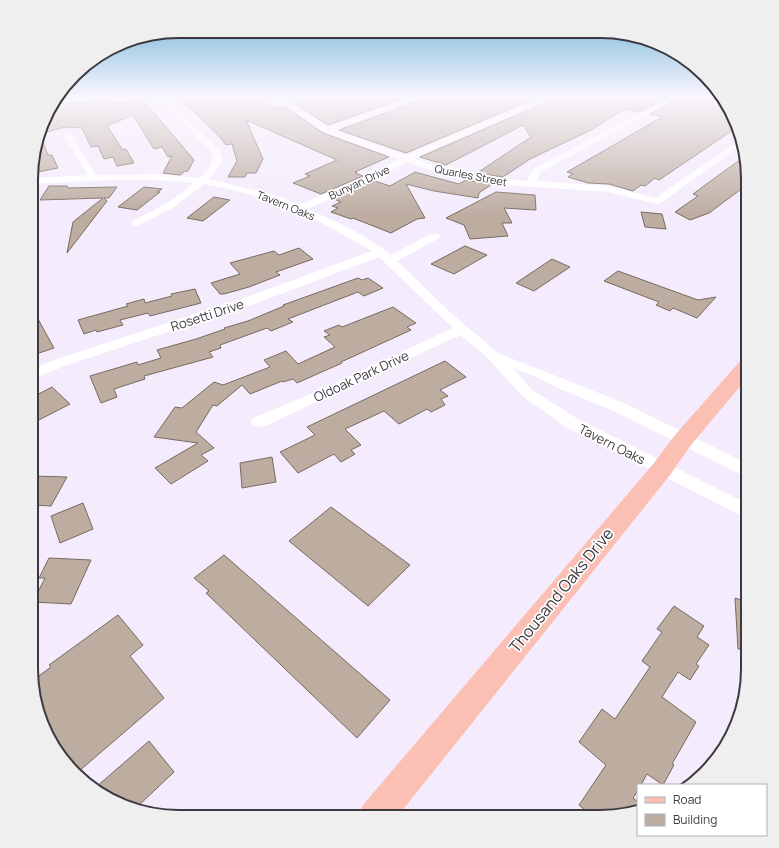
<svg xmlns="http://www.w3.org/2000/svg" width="779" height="848" font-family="Manrope,sans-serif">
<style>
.building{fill:#bdada1;stroke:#786a5f}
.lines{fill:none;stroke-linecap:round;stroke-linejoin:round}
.minor{fill:#fff;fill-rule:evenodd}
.major{fill:#fbc0b3;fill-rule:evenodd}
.labels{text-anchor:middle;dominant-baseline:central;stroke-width:3.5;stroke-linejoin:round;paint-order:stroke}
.far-street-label{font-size:11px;fill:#3d3940;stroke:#fff}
.street-label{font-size:13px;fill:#3d3940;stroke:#fff}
.near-street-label{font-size:16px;fill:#3d3940;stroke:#fff}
.rim{fill:none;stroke:#3d3940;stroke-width:2}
</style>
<rect width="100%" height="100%" fill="#f4ebfc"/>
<g class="building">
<path d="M178,96h69l4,2 6,-1 17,12 10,-3 39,27 66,24 -34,15h2l-2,1 8,3 -42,18 -28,-11 17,-7 -5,-2 32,-14 -91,-40 17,39 -7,14h-9l-2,4h-17l9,-16 -5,-17 -6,1 -7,-9z"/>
<path d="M324,96h86l-82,29 -34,-22z"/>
<path d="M425,96h116l-135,57 -67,-23 85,-31z"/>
<path d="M555,96h114l-30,16 -11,-3 -8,3 -29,18 -61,29 -27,18 -26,-4 54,-36 -8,-12 -77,40 -26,-8 134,-58z"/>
<path d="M682,96h40l14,28v4l-77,52 -4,-2 -10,8 -4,-1 -8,6 -24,-7 -21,-1 -20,-6 5,-3 -6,-2 95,-55 -12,-3z"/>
<path d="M113,100v4l22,-3 2,2 7,-2 50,59 -6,11h-3l-5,4 -17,-2 9,-17 -4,1 -6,-10 -8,2 -21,-34 -26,11 16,24 3,-1 8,14 -17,3 -4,-9 -9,2 -6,-13 -7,1 -9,-19 -17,-1 -25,7 10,-28h16l-1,-2z"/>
<path d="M40,134l8,21h4l6,13 -20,4 -4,-9v-13z"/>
<path d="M745,156l3,13v15l-39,29 -19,7 -15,-8 23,-16 -5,-2z"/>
<path d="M415,172l44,12 7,-4 26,4 -13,9 -1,5 -44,-7 -28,-7 19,34 -8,1 -26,14 -38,-15 -2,1 -20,-7 7,-4 -6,-2 9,-4 -7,-3 41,-18 15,5z"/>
<path d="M49,186h18l1,2 49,-1 -8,11h-5l3,3 -40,52 6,-31 30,-24 -63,2z"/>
<path d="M144,187l18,2 -5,3h3l-23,18 -19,-3z"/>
<path d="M496,192l39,3 1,15 -32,-2 8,15h-10l6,13 -38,3 -6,-14 -18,-7z"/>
<path d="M214,197l16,3 -27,21 -16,-3z"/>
<path d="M641,212l21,2 4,15 -21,-2z"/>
<path d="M465,246l22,9 -33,19 -23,-10z"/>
<path d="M299,248l14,11 -37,13 4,3 -31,12 -25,7h-4l-9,-11 29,-9 -10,-11 44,-12 5,4z"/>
<path d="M552,259l18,8 -36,24 -18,-8z"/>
<path d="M618,271l80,29 18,-3 -19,21 -24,-10 -3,3 -14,-6 3,-3 -55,-21z"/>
<path d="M358,278l4,2 6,-2 15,10 -19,8 -6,-4 -70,27 5,3 -22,9 -4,-3 -47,17 1,3 -12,4 4,5 -69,19 1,3 -31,10 3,8 -16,6 -11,-27 47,-14 1,3 23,-7 -4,-8 39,-11 29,-10 -1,-1 24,-7 36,-15 -1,-1z"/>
<path d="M195,289l6,14 -51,13 -2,-3 -28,7 3,5 -26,7 -1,-2 -12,4 -6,-14 50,-14 -2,-2 18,-5 1,4 27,-7 -1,-2z"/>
<path d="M393,307l23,16 -9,4 4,3 -70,32 1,1 -45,20 -4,-4 -10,3 -1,-1 -32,13 -8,-9 -25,21 -4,-1 -17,27 18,16 -13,7 7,6 -37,23 -16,-16 43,-25 -44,-6 21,-30 7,1 32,-26 9,3 47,-18 -6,-7 22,-9 12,13 37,-17 -11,-10 6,-2 -6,-4 15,-6 3,2z"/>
<path d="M33,310l21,38 -21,7z"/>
<path d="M445,361l21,16 -26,13 8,6 -7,3 4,6 -14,7 -4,-3 -28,15 -15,-13 -39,18 16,16 -10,5 4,4 -14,8 -7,-8 -36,19 -18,-21 35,-17 -8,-8z"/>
<path d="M52,387l18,17 -37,19v-26z"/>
<path d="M272,457l4,25 -34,6 -2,-25z"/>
<path d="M32,476l35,1 -16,29 -19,-1z"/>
<path d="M83,503l10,26 -33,14 -9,-27z"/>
<path d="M331,507l79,58 -42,41 -79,-65z"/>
<path d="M224,555l166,145 -33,38 -151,-145 3,-2 -15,-13z"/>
<path d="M49,558l42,2 -20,44 -38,-2 12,-24h-6z"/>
<path d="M735,598l13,4v46l-10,1z"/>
<path d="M674,606l30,20 -7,11 12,8 -13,19 3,2 -9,14 -12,-8 -16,25 34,25 -24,42 2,1 -11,20 -16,-11 -6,11h-3v5l-5,8 5,4v9l-28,6h-17l-14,-12 27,-40 -27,-23 23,-33 13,10 35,-52 -8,-6 20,-29 -5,-3z"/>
<path d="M118,615l25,30 -13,11 34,42 -86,74 -22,-21 -17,-34 -7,-36 19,-14 -2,-2z"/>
<path d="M149,741l25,31 -37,35 -32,-10 -10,-9z"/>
</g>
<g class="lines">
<g class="minor">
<path d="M96,96h34l-4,2 -74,5 4,-4z"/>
<path d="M156,96h8l55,54 4,10 -14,19 69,17 20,9 76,-32 24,-14 -74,-27 -52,-36h9l47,31 86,-31h10l-1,2 -88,32 70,25 139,-59h10l-1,2 -139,60c37,13 75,20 114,23v-4l7,-9 137,-72h9l-140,76 -3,5v4l71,5 46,12 87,-59 1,5 -82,59 -4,1 -48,-12 -105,-7 -42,-7 -32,-8 -24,-8 -26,15 -73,32c29,12 59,26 84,46l40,-21h8l2,2 -2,2 -42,23 55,53 46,39 126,50 124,61v14l-134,-67 -54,-22 -26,-13 -21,-8 19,22 46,29 170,85v15l-182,-92 -44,-31 -35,-39 -27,-22 -195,91 -6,1 -6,-1 -2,-4 2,-4 65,-27 135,-63 -74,-71 -122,46 -190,62 -34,14v-10l24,-10 190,-62 125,-46 -50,-28 -52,-23 -42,-11 -24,-5 -30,23 -37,19 -4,-1 -1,-2 1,-2 34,-18 27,-20 -39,-3h-44l-77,4v-6l53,-3 -23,-39 4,-3 4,3 24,39 59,-1 45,4 9,-10 4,-8 -2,-9z"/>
</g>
<path class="major" d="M748,358v19l-57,68 -21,30 -273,342h-39l5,-12 291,-342 21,-28 66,-75z"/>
</g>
<linearGradient id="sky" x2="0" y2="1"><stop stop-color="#65aed4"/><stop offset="0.45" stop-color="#faf6fe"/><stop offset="1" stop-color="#faf6fe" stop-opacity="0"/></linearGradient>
<rect width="779" height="215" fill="url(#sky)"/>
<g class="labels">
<g class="far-street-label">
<text transform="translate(471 175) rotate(11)">Quarles Street</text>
<text transform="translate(359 182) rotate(-25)">Bunyan Drive</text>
<text transform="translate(286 205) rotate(22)">Tavern Oaks</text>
</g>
<g class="street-label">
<text transform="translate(207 315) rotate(-18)">Rosetti Drive</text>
<text transform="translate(361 376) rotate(-25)">Oldoak Park Drive</text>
<text transform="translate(612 444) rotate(27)">Tavern Oaks</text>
</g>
<g class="near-street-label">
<text transform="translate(561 590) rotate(-51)">Thousand Oaks Drive</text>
</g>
</g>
<path d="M0 0H779V848H0ZM179 38H600A141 141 0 0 1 741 179V669A141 141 0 0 1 600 810H179A141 141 0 0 1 38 669V179A141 141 0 0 1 179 38Z" fill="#efeff0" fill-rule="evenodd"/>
<path class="rim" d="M179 38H600A141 141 0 0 1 741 179V669A141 141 0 0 1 600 810H179A141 141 0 0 1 38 669V179A141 141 0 0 1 179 38Z"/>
<rect x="637" y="784" width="130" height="52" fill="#ffffff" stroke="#b1b0b3"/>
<rect x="645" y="797" width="20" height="6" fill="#fbc0b3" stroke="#b1b0b3"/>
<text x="673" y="804" font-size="12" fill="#3d3940">Road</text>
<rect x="645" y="814" width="20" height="12" fill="#bdada1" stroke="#b1b0b3"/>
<text x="673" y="824" font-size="12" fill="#3d3940">Building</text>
</svg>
